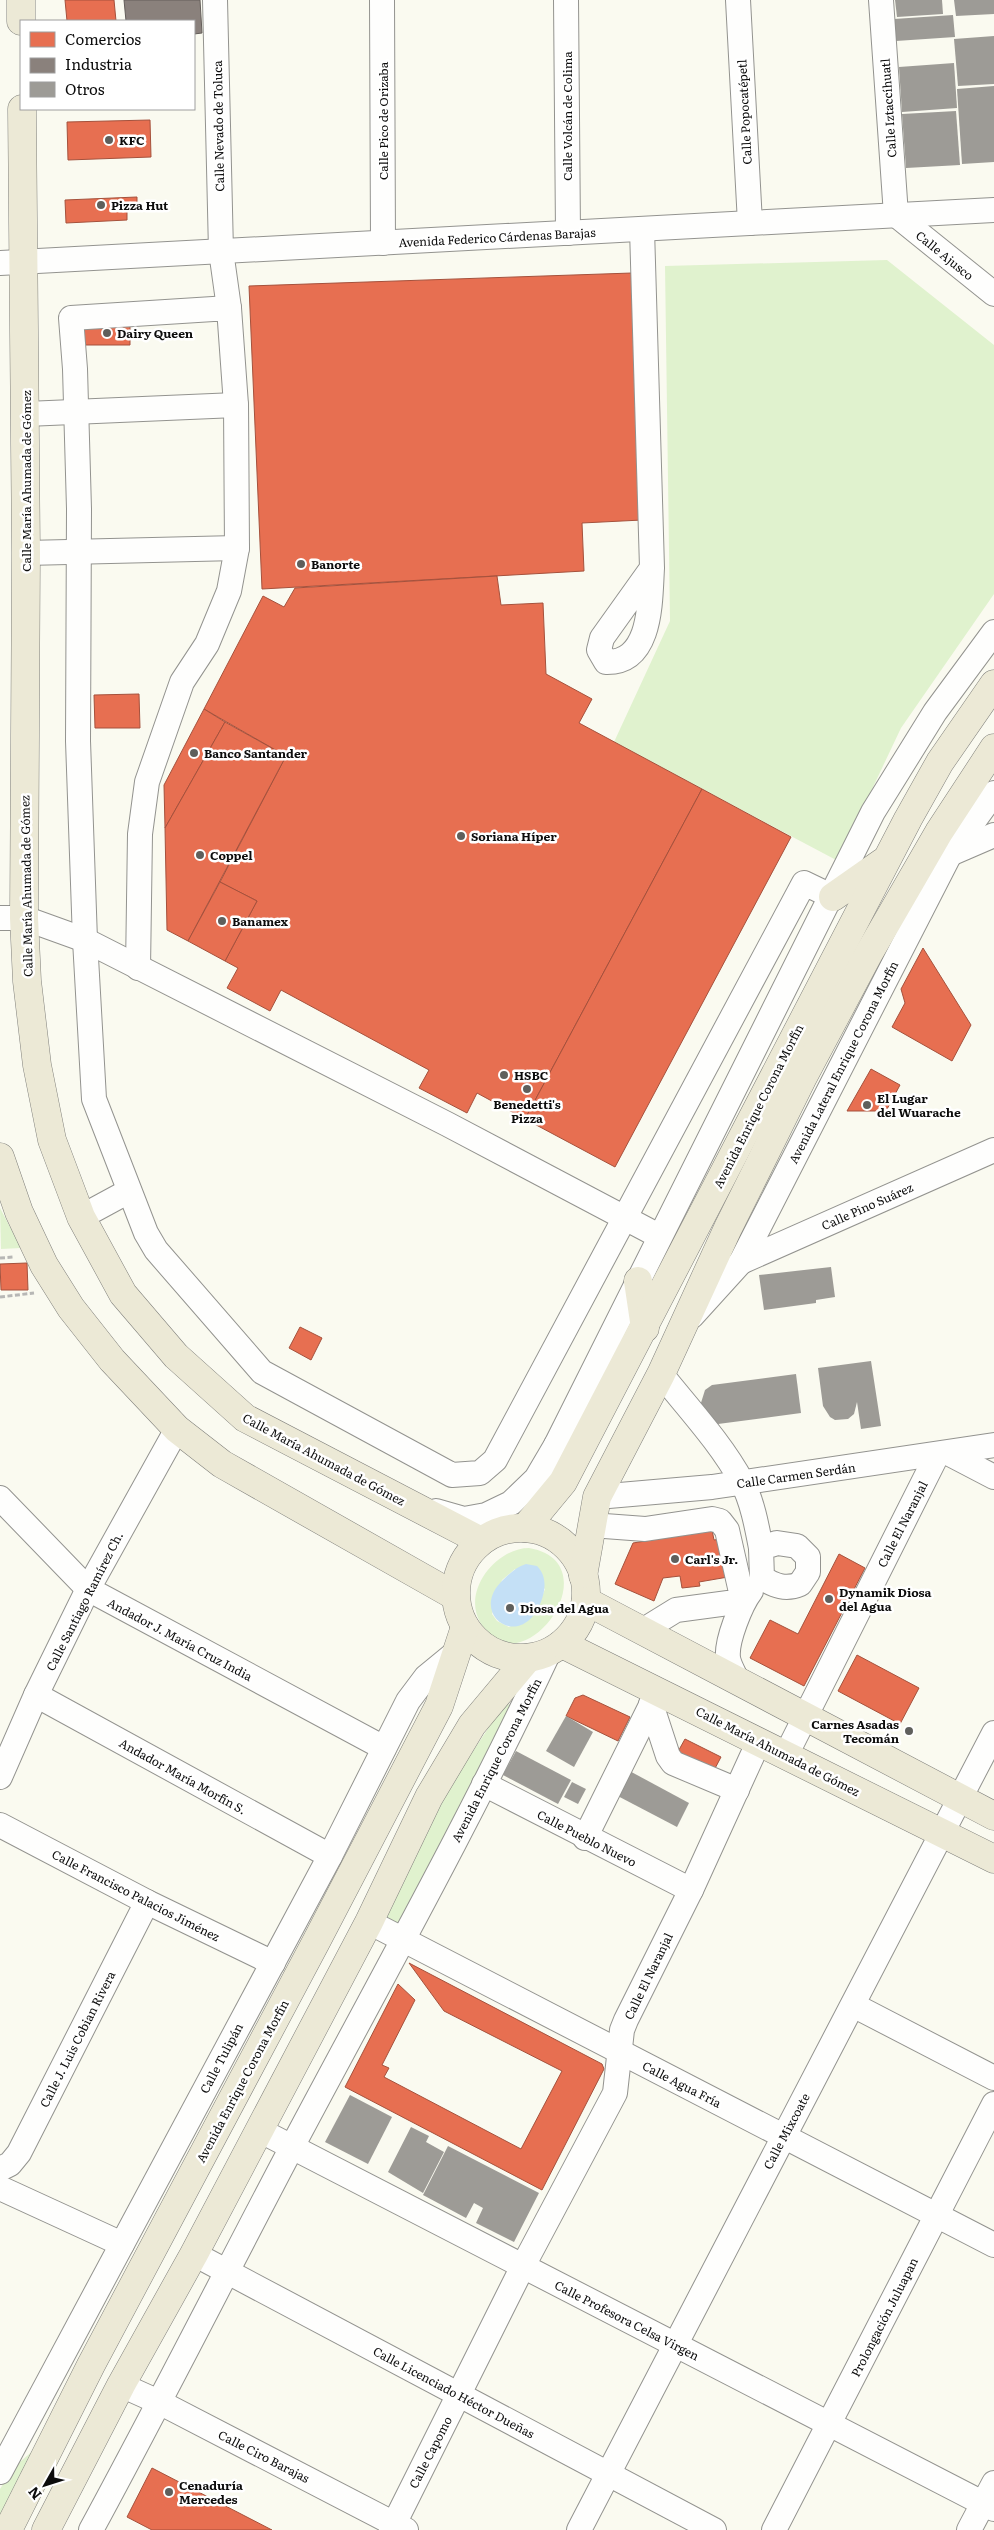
<svg xmlns="http://www.w3.org/2000/svg" width="994" height="2530" font-family="Literata,serif">
<style>
.green{fill:#e0f2ce;fill-rule:evenodd}
.water{fill:#c4e0f6}
.shops{fill:#e76f51;stroke:#a5513c}
.industry{fill:#8a817c;stroke:#645e5a}
.building{fill:#9d9b96}
.lines{fill:none;stroke-linecap:round;stroke-linejoin:round}
.minor-casing{stroke:#93938f;stroke-width:26}
.major-casing{stroke:#80807c;stroke-width:29}
.path{stroke:#b7b7b5;stroke-width:3;stroke-dasharray:5 2.5;stroke-linecap:butt}
.minor{stroke:#fefefd;stroke-width:24}
.major{stroke:#ece9d6;stroke-width:28}
.poi-dot{fill:#5f5f5c;stroke:#fff;stroke-width:2}
.labels{text-anchor:middle;dominant-baseline:central;stroke-width:5;stroke-linejoin:round;paint-order:stroke}
.street-label{font-size:12px;fill:#0c0c0c;stroke:#fff}
.poi-label{font-size:12px;font-weight:bold;fill:#0c0c0c;stroke:#fff;text-anchor:start}
</style>
<rect width="100%" height="100%" fill="#fafaf0"/>
<g class="green">
<path d="M887,260l107,85v249l-93,134 -63,133 -224,-119 56,-121 -5,-355z"/>
<path d="M0,1208l21,40 -20,1z"/>
<path d="M529,1548c86,15 -9,146 -49,74 -18,-32 17,-74 49,-74zM515,1569l30,20 -10,25 -26,13 -12,-6 -5,-7 10,-34z"/>
<path d="M511,1704l7,3 -122,220 -15,-9 55,-111 67,-101z"/>
<path d="M50,2436l-50,94v-41l13,-21z"/>
</g>
<path class="water" d="M526,1564l11,2c9,9 9,21 5,33 -19,56 -77,15 -38,-20 7,-7 13,-12 22,-15z"/>
<g class="shops">
<path d="M65,0h49l2,21h-49z"/>
<path d="M150,120l1,37 -83,3 -1,-38z"/>
<path d="M137,197v13l-10,1v9l-61,3 -1,-23z"/>
<path d="M632,273l10,247 -60,3 2,48 -322,18 -13,-303z"/>
<path d="M83,322h47v23h-46z"/>
<path d="M497,576l4,29 42,-2 3,71 46,25 -13,24 123,66 -177,330 -48,-26 -10,20 -48,-25 10,-18 -148,-80 -11,21 -43,-23 11,-20 -13,-7 32,-60 -37,-19 66,-126 -82,-47 59,-113 21,11 11,-19z"/>
<path d="M139,694l1,34h-45l-1,-33z"/>
<path d="M204,709l21,13 -60,106 -1,-43z"/>
<path d="M225,722l61,34 -98,185 -21,-11 -2,-102z"/>
<path d="M702,789l89,48 -176,330 -90,-48z"/>
<path d="M220,882l37,19 -32,60 -37,-20z"/>
<path d="M923,948l48,77 -19,36 -60,-34 13,-24 -4,-14z"/>
<path d="M871,1069l29,16 -14,26h-39z"/>
<path d="M27,1263l1,27h-27l-1,-26z"/>
<path d="M300,1327l22,11 -11,22 -22,-12z"/>
<path d="M712,1530l2,10 7,-1 7,38 -29,5 1,4 -18,2 -2,-12 -17,2 -9,23 -39,-17 18,-41z"/>
<path d="M839,1554l26,14 -61,118 -54,-28 20,-38 28,14z"/>
<path d="M857,1655l62,33 -19,36 -62,-33z"/>
<path d="M583,1695l47,22 -12,24 -52,-25 9,-18z"/>
<path d="M685,1739l36,18 -10,19 -36,-19z"/>
<path d="M409,1963l193,101 2,5 -62,121 -197,-103 53,-103 17,16 -33,65 7,3 -5,9 137,72 41,-78 -118,-60z"/>
<path d="M152,2468l120,62h-120l-25,-13z"/>
</g>
<path class="industry" d="M124,0h76l2,33 -8,1v-13h-68z"/>
<g class="building">
<path d="M895,0h47l1,14 -46,3z"/>
<path d="M954,0h40v14l-38,2z"/>
<path d="M953,15l2,22 -59,4 -2,-22z"/>
<path d="M994,36v48l-36,2 -4,-47z"/>
<path d="M954,63l3,45 -55,4 -3,-45z"/>
<path d="M994,86v76l-32,2 -5,-75z"/>
<path d="M956,111l4,54 -54,3 -4,-54z"/>
<path d="M831,1267l4,30 -19,3v3l-52,7 -5,-35z"/>
<path d="M871,1361l10,65 -20,3 -4,-27 -3,12 -6,5 -13,1 -5,-3 -7,-11 -5,-38z"/>
<path d="M796,1374l5,39 -83,11 -6,-2 -12,-16 5,-16 7,-5z"/>
<path d="M566,1716l27,16 -19,35 -28,-16z"/>
<path d="M516,1751l55,29 -13,24 -55,-29z"/>
<path d="M624,1768l65,35 -12,24 -65,-34z"/>
<path d="M572,1782l14,7 -8,15 -14,-7z"/>
<path d="M350,2095l42,22 -24,47 -43,-22z"/>
<path d="M411,2127l18,9 -3,6 18,10 -21,41 -35,-21z"/>
<path d="M448,2146l91,47 -25,49 -38,-19 7,-15 -9,-5 -8,15 -43,-23z"/>
</g>
<g class="lines">
<g class="minor-casing">
<g id="minor">
<path d="M215,0l6,251 8,57"/>
<path d="M382,0l1,243"/>
<path d="M566,0l2,233"/>
<path d="M738,0l12,223"/>
<path d="M881,0l15,215 98,79"/>
<path d="M642,229l10,339c-2,33 0,95 -46,94l-7,-12 3,-12 50,-70"/>
<path d="M0,263l994,-53"/>
<path d="M26,414l210,-9"/>
<path d="M26,553l211,-5"/>
<path d="M950,854l44,-19"/>
<path d="M0,918h24l61,22 362,184 212,112"/>
<path d="M138,968l2,-134 7,-52 35,-100 25,-38 22,-53 8,-43 -1,-143 -7,-97 -158,10 4,51 4,140 -1,232 7,199 9,159 52,134 10,17 106,122 190,103 28,-2 15,-13 309,-577 29,14"/>
<path d="M81,1217l48,-26"/>
<path d="M741,1262l253,-112"/>
<path d="M692,1316l49,-54 209,-408 44,-61"/>
<path d="M661,1374c27,34 60,69 81,108 10,18 15,45 19,66"/>
<path d="M948,1453l46,24"/>
<path d="M563,1482l-7,-37 317,-633 62,-100 59,-80"/>
<path d="M597,1497l115,-10 282,-42"/>
<path d="M0,1498l88,91 296,159"/>
<path d="M436,1511l28,8 22,-4 25,-12 25,-24 20,-34"/>
<path d="M591,1525l54,4 67,-10 8,2 7,9 16,71 -67,9 -34,21"/>
<path d="M777,1543l20,3 11,11v15l-8,12c-14,6 -25,2 -38,-6l-1,-30z"/>
<path d="M737,1680c-3,-7 -8,-15 -9,-22 -2,-17 13,-54 23,-67"/>
<path d="M36,1695l294,161"/>
<path d="M651,1704l17,52 5,7 64,27"/>
<path d="M786,1755l151,-300"/>
<path d="M0,1777l36,-82 52,-106 89,-160"/>
<path d="M484,1784l207,106"/>
<path d="M0,1825l147,77 126,61"/>
<path d="M585,1838l73,-147"/>
<path d="M369,1922l625,323"/>
<path d="M853,2005l141,73"/>
<path d="M259,2130l735,379"/>
<path d="M0,2169l10,-5 9,-11 128,-251"/>
<path d="M0,2188l122,56"/>
<path d="M194,2254l520,276"/>
<path d="M121,2385l40,18 245,127"/>
<path d="M0,2472l330,-616 78,-155 18,-24 28,-23"/>
<path d="M91,2530c69,-127 134,-256 201,-383 87,-164 178,-326 257,-495"/>
<path d="M391,2530l132,-264 92,-173 7,-63 4,-10 65,-130 68,-149"/>
<path d="M579,2530l415,-797"/>
<path d="M774,2530l220,-426"/>
<path d="M969,2530l25,-47"/>
</g>
</g>
<g class="major-casing">
<g id="major">
<path d="M21,0v21"/>
<path d="M22,109l4,444 -2,365 3,63 10,84 15,75 29,77 42,77 53,62 69,62 236,123"/>
<path d="M833,897l50,-35"/>
<path d="M0,1157l19,55 25,53 27,43 41,52 65,69 45,35 233,132"/>
<path d="M638,1281l7,47"/>
<path d="M525,1528l38,-46 345,-663 32,-57 54,-78"/>
<circle cx="521" cy="1593" r="65"/>
<path d="M583,1576l14,-79 64,-123 67,-146 74,-149 67,-126 70,-121 55,-84"/>
<path d="M586,1601l408,215"/>
<path d="M562,1644l432,215"/>
<path d="M8,2530l83,-165 225,-423 123,-236 26,-79"/>
<path d="M46,2530l75,-145 73,-131 175,-332 60,-125 43,-72 56,-67"/>
</g>
</g>
<g class="path">
<path d="M0,1258l14,-1"/>
<path d="M0,1297l34,-4"/>
</g>
<use href="#minor" class="minor"/>
<use href="#major" class="major"/>
</g>
<g class="poi-dot">
<circle cx="109" cy="140" r="5"/>
<circle cx="101" cy="205" r="5"/>
<circle cx="107" cy="333" r="5"/>
<circle cx="301" cy="564" r="5"/>
<circle cx="194" cy="753" r="5"/>
<circle cx="461" cy="836" r="5"/>
<circle cx="200" cy="855" r="5"/>
<circle cx="222" cy="921" r="5"/>
<circle cx="504" cy="1075" r="5"/>
<circle cx="527" cy="1089" r="5"/>
<circle cx="867" cy="1105" r="5"/>
<circle cx="675" cy="1559" r="5"/>
<circle cx="829" cy="1599" r="5"/>
<circle cx="510" cy="1608" r="5"/>
<circle cx="909" cy="1731" r="5"/>
<circle cx="169" cy="2492" r="5"/>
</g>
<g class="labels">
<g class="street-label">
<text transform="translate(888 108) rotate(-94)">Calle Iztaccíhuatl</text>
<text transform="translate(744 112) rotate(-93)">Calle Popocatépetl</text>
<text transform="translate(567 116) rotate(-90)">Calle Volcán de Colima</text>
<text transform="translate(383 121) rotate(-90)">Calle Pico de Orizaba</text>
<text transform="translate(218 126) rotate(-91)">Calle Nevado de Toluca</text>
<text transform="translate(497 237) rotate(-3)">Avenida Federico Cárdenas Barajas</text>
<text transform="translate(945 255) rotate(39)">Calle Ajusco</text>
<text transform="translate(26 481) rotate(-90)">Calle María Ahumada de Gómez</text>
<text transform="translate(26 886) rotate(-91)">Calle María Ahumada de Gómez</text>
<text transform="translate(843 1062) rotate(-63)">Avenida Lateral Enrique Corona Morfín</text>
<text transform="translate(758 1106) rotate(-63)">Avenida Enrique Corona Morfín</text>
<text transform="translate(867 1206) rotate(-24)">Calle Pino Suárez</text>
<text transform="translate(324 1459) rotate(28)">Calle María Ahumada de Gómez</text>
<text transform="translate(796 1475) rotate(-8)">Calle Carmen Serdán</text>
<text transform="translate(902 1524) rotate(-63)">Calle El Naranjal</text>
<text transform="translate(84 1601) rotate(-63)">Calle Santiago Ramírez Ch.</text>
<text transform="translate(180 1639) rotate(28)">Andador J. María Cruz India</text>
<text transform="translate(778 1751) rotate(27)">Calle María Ahumada de Gómez</text>
<text transform="translate(496 1760) rotate(-63)">Avenida Enrique Corona Morfín</text>
<text transform="translate(183 1776) rotate(29)">Andador María Morfín S.</text>
<text transform="translate(587 1838) rotate(27)">Calle Pueblo Nuevo</text>
<text transform="translate(136 1895) rotate(27)">Calle Francisco Palacios Jiménez</text>
<text transform="translate(648 1976) rotate(-64)">Calle El Naranjal</text>
<text transform="translate(77 2039) rotate(-63)">Calle J. Luis Cobian Rivera</text>
<text transform="translate(221 2058) rotate(-62)">Calle Tulipán</text>
<text transform="translate(242 2081) rotate(-62)">Avenida Enrique Corona Morfín</text>
<text transform="translate(682 2084) rotate(27)">Calle Agua Fría</text>
<text transform="translate(786 2131) rotate(-62)">Calle Mixcoate</text>
<text transform="translate(884 2317) rotate(-63)">Prolongación Juluapan</text>
<text transform="translate(627 2320) rotate(27)">Calle Profesora Celsa Virgen</text>
<text transform="translate(454 2392) rotate(28)">Calle Licenciado Héctor Dueñas</text>
<text transform="translate(430 2452) rotate(-63)">Calle Capomo</text>
<text transform="translate(264 2456) rotate(27)">Calle Ciro Barajas</text>
</g>
<g class="poi-label">
<text x="119" y="140">KFC</text>
<text x="111" y="205">Pizza Hut</text>
<text x="117" y="333">Dairy Queen</text>
<text x="311" y="564">Banorte</text>
<text x="204" y="753">Banco Santander</text>
<text x="471" y="836">Soriana Híper</text>
<text x="210" y="855">Coppel</text>
<text x="232" y="921">Banamex</text>
<text x="514" y="1075">HSBC</text>
<text x="877" y="1098">El Lugar<tspan x="877" dy="14">del Wuarache</tspan></text>
<text x="527" y="1104" text-anchor="middle">Benedetti's<tspan x="527" dy="14">Pizza</tspan></text>
<text x="685" y="1559">Carl's Jr.</text>
<text x="839" y="1592">Dynamik Diosa<tspan x="839" dy="14">del Agua</tspan></text>
<text x="520" y="1608">Diosa del Agua</text>
<text x="899" y="1724" text-anchor="end">Carnes Asadas<tspan x="899" dy="14">Tecomán</tspan></text>
<text x="179" y="2485">Cenaduría<tspan x="179" dy="14">Mercedes</tspan></text>
</g>
</g>
<rect x="20" y="20" width="175" height="90" fill="#ffffff" stroke="#9e9e9e"/>
<rect x="30" y="32" width="25" height="15" fill="#e76f51" stroke="#9e9e9e"/>
<text x="65" y="45" font-size="15" fill="#0c0c0c">Comercios</text>
<rect x="30" y="58" width="25" height="15" fill="#8a817c" stroke="#9e9e9e"/>
<text x="65" y="70" font-size="15" fill="#0c0c0c">Industria</text>
<rect x="30" y="82" width="25" height="15" fill="#9d9b96" stroke="#9e9e9e"/>
<text x="65" y="95" font-size="15" fill="#0c0c0c">Otros</text>
<g transform="translate(45 2485) rotate(231)" stroke="#ffffff" stroke-width="4" paint-order="stroke">
<path d="M0-4L9 19L0 12L-9 19Z" fill="#0c0c0c"/>
<text y="-8" font-size="14" font-weight="bold" text-anchor="middle" fill="#0c0c0c">N</text>
</g>
</svg>
